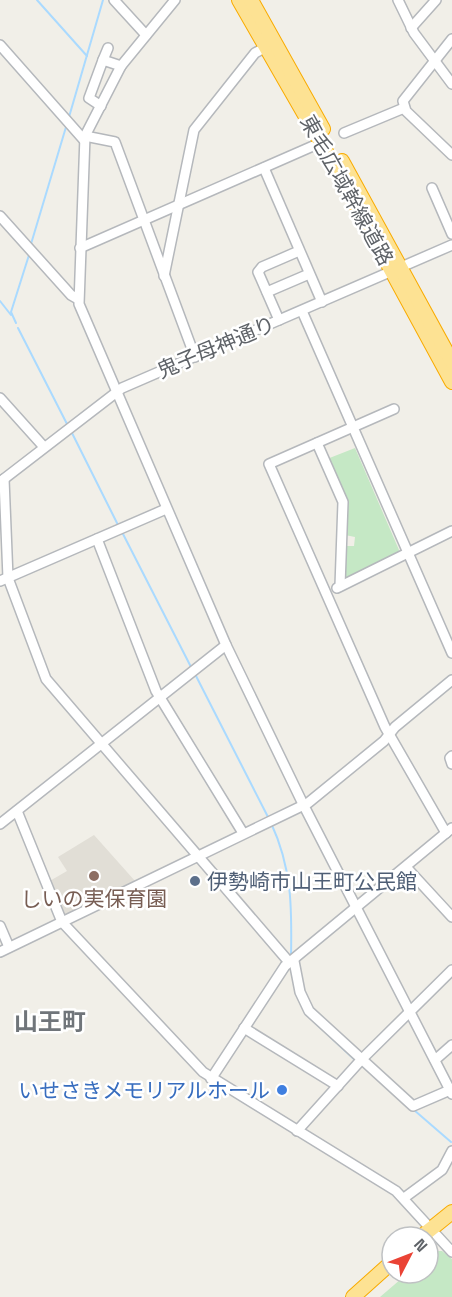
<svg xmlns="http://www.w3.org/2000/svg" width="452" height="1297" font-family="'Space Grotesk','Noto Sans JP',sans-serif">
<style>
.education{fill:#e1ded6}
.green{fill:#c5e8c5}
.lines{fill:none;stroke-linecap:round;stroke-linejoin:round}
.stream{stroke:#aadaff;stroke-width:2}
.minor-casing{stroke:#b5b8bc;stroke-width:12}
.highway-casing{stroke:#f9ab00;stroke-width:16}
.minor{stroke:#fff;stroke-width:9}
.highway{stroke:#fde293;stroke-width:14}
.education-dot{fill:#8d6e63;stroke:#fff;stroke-width:2}
.service-dot{fill:#5c6f8a;stroke:#fff;stroke-width:2}
.shop-dot{fill:#3f7fe0;stroke:#fff;stroke-width:2}
.labels{text-anchor:middle;dominant-baseline:central;stroke-width:5;stroke-linejoin:round;paint-order:stroke}
.street-label{font-size:21px;fill:#5f6368;stroke:#fff}
.service-label{font-size:21px;fill:#4e5e75;stroke:#fff;text-anchor:start}
.education-label{font-size:21px;fill:#785e54;stroke:#fff}
.shop-label{font-size:21px;fill:#366cbe;stroke:#fff;text-anchor:end}
.quarter-label{font-size:24px;font-weight:bold;fill:#70757a;stroke:#fff}
</style>
<rect width="100%" height="100%" fill="#f1efe8"/>
<path class="education" d="M94,835l41,46 -72,36 -15,-35 19,-11 -9,-14z"/>
<g class="green">
<path d="M355,448l44,102 -1,4 -52,26 -3,-2 1,-32h10l1,-9 -10,-2 1,-32 -19,-44z"/>
<path d="M433,1251h9l10,8v38h-72l28,-24h20v-18z"/>
</g>
<g class="lines">
<g class="stream">
<path d="M37,0l50,56"/>
<path d="M69,117l34,-117"/>
<path d="M31,244l35,-117"/>
<path d="M0,301l11,14"/>
<path d="M16,323l-5,-11 18,-57"/>
<path d="M18,328l49,96"/>
<path d="M71,431l47,94"/>
<path d="M122,532l69,135"/>
<path d="M195,674l73,143"/>
<path d="M271,823c21,45 21,85 20,134"/>
<path d="M298,998l10,18 47,44"/>
<path d="M414,1110l37,32"/>
</g>
<g class="minor-casing">
<g id="minor">
<path d="M114,0l32,35"/>
<path d="M175,0l-54,66 -36,70 -6,168 147,341 77,159 149,290"/>
<path d="M398,0l16,33 38,51"/>
<path d="M411,28l25,-28"/>
<path d="M452,39l-49,62 3,10 46,44"/>
<path d="M0,45l84,95"/>
<path d="M103,60l5,-12"/>
<path d="M101,106l-12,-8 14,-38 18,6"/>
<path d="M344,133l60,-25"/>
<path d="M85,136l30,6 80,215"/>
<path d="M264,168l58,134"/>
<path d="M432,188l20,46"/>
<path d="M0,216l71,79 7,4"/>
<path d="M80,248l233,-102"/>
<path d="M164,276l30,-146 61,-77 11,-6"/>
<path d="M267,292l42,-18"/>
<path d="M302,311l150,342"/>
<path d="M279,320l-21,-48 4,-5 37,-16"/>
<path d="M0,398l44,49"/>
<path d="M394,409l-125,55 116,263 61,106"/>
<path d="M317,443l26,59 -3,84"/>
<path d="M4,479l4,99 38,101 243,283"/>
<path d="M0,482l122,-94 330,-143"/>
<path d="M97,539l59,152 87,142"/>
<path d="M0,581l166,-72"/>
<path d="M337,588l115,-57"/>
<path d="M452,756l-2,2 2,6"/>
<path d="M17,811l45,111 141,150 193,119 56,61"/>
<path d="M0,824l226,-179"/>
<path d="M406,867l46,50"/>
<path d="M0,926l9,21"/>
<path d="M0,952l308,-149 76,-62 11,-14 57,-47"/>
<path d="M294,961l6,31 9,19 104,95 37,-16"/>
<path d="M244,1028l94,58"/>
<path d="M435,1060l17,-15"/>
<path d="M211,1079l74,-113 167,-138"/>
<path d="M297,1131l64,-71 91,-90"/>
<path d="M404,1198l38,-28 10,-19"/>
</g>
</g>
<g class="highway-casing">
<g id="highway">
<path d="M239,0l105,183 108,199"/>
<path d="M251,0l72,129"/>
<path d="M342,161l110,201"/>
<path d="M421,1237l31,-25"/>
<path d="M353,1297l39,-35"/>
</g>
</g>
<use href="#minor" class="minor"/>
<use href="#highway" class="highway"/>
</g>
<circle class="education-dot" cx="94" cy="876" r="6"/>
<circle class="service-dot" cx="195" cy="881" r="6"/>
<circle class="shop-dot" cx="282" cy="1090" r="6"/>
<g class="labels">
<g class="street-label">
<text transform="translate(347 190) rotate(61)">東毛広域幹線道路</text>
<text transform="translate(216 347) rotate(-23)">鬼子母神通り</text>
</g>
<g class="service-label">
<text x="207" y="881">伊勢崎市山王町公民館</text>
</g>
<g class="education-label">
<text x="94" y="898">しいの実保育園</text>
</g>
<g class="shop-label">
<text x="270" y="1090">いせさきメモリアルホール</text>
</g>
<g class="quarter-label">
<text x="50" y="1021">山王町</text>
</g>
</g>
<g transform="translate(410 1255) rotate(48)"><circle r="28" fill="#ffffff" stroke="#bfc1c3" stroke-width="1.5"/>
<path d="M0-4.5L10 22L0 15L-10 22Z" fill="#ea4335"/>
<text y="-9" font-size="16" font-weight="bold" text-anchor="middle" fill="#5f6368">N</text>
</g>
</svg>
